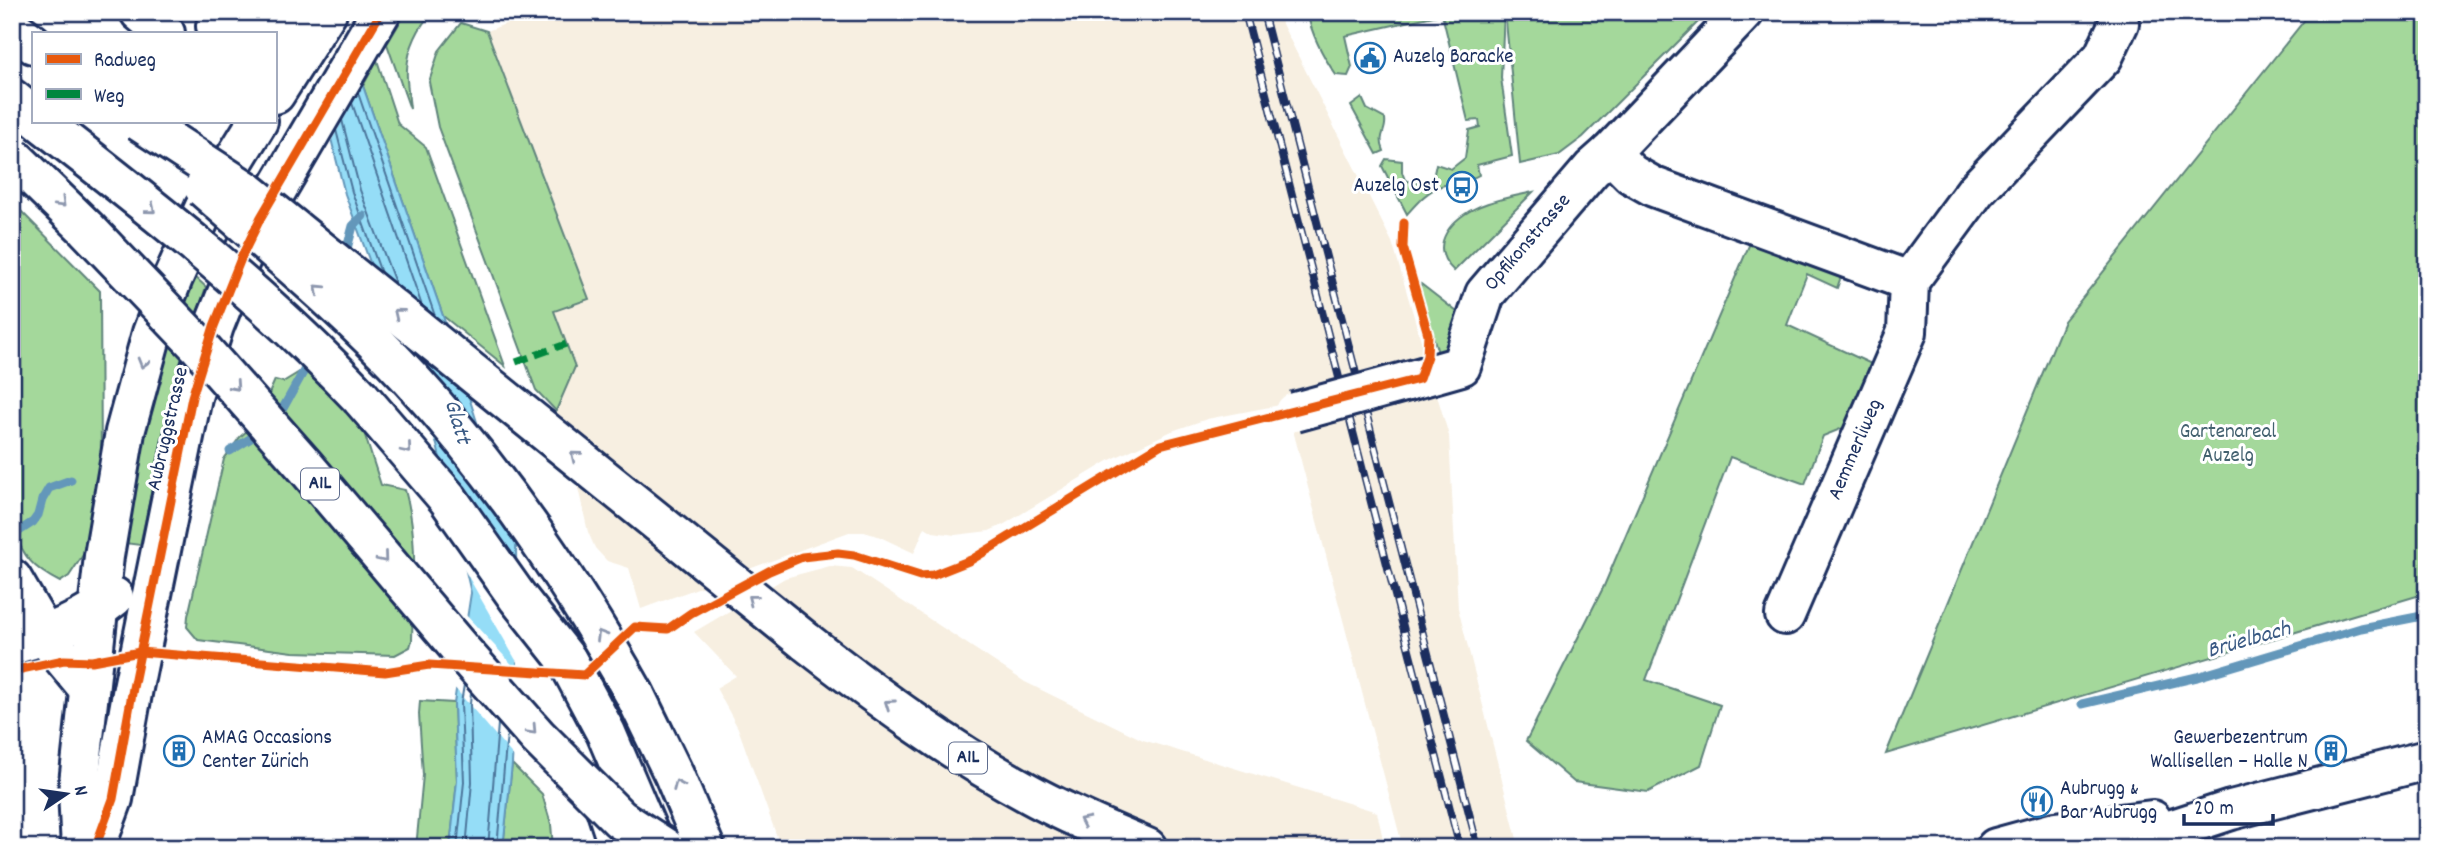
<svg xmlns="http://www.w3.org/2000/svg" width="2439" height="860" font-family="Dekko,sans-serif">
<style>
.built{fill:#f7efe1}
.green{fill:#a4d89b;stroke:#60847c;stroke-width:2}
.water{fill:#95ddf7;stroke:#6497ba;stroke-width:2}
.pier{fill:#fff}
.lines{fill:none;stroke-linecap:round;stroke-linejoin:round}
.shore{stroke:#4c759b;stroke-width:2}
.stream{stroke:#6497ba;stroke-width:9}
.minor-casing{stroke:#1b2f5e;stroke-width:44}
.highway-casing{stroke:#1b2f5e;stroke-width:44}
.minor{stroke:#fff;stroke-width:38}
.highway{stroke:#fff;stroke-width:38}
.rail-casing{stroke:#1b2f5e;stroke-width:8}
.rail{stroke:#fff;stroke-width:5;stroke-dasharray:16;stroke-linecap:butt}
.minor-bridge-casing{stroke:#1b2f5e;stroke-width:44;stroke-linecap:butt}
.highway-bridge-casing{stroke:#1b2f5e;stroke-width:44;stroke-linecap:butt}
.minor-bridge{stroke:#fff;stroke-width:38}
.highway-bridge{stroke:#fff;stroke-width:38}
.quiet{stroke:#00873e;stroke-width:7;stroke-dasharray:14 7;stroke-linecap:butt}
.cycleway-casing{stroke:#fff;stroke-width:13}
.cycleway{stroke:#e8590c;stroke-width:9}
.oneway{stroke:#8d97ae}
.labels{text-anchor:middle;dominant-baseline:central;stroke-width:6;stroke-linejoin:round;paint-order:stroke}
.shield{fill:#fff;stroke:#5f6d8e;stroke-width:2}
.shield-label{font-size:19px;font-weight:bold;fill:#1b2f5e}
.poi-label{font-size:21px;fill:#1b2f5e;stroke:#fff;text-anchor:start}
.street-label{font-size:21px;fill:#1b2f5e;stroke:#fff}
.park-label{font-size:21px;fill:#446270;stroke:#fff}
.water-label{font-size:23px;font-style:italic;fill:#3a5a84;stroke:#fff}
</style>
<rect width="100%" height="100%" fill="#fff"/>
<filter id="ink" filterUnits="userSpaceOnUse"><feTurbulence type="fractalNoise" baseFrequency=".0143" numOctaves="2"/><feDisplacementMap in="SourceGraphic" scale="14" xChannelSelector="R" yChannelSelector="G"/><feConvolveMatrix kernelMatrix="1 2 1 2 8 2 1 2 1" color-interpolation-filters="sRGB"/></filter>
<g filter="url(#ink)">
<g class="built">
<path d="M536,12h740l116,230 57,194 9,172 59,231 -15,7v2h-99l-109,-414 -4,-31 -83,16 -35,12 -62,29 -107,65 -14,6 -34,4 -22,-3 -8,-5 -11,26 -36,-17 -14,-4h-15l-208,77 -12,-41 -22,-7 -12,-13 -7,-16 -14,-62 -18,-59 19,-44 -21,-56 34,-13 -101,-267z"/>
<path d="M830,566l22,2 173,114 118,58 234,72 8,36h-604l-43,-120 -22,-40 20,-12 -42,-44 91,-54z"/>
</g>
<g class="green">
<path d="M401,12h32c-14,13 -25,37 -26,57 -1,12 2,27 3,40l-23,-65 12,-20 -2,-5z"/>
<path d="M1307,12h197l-3,66 11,78 -35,9 2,10c-12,7 -25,7 -38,11 -14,5 -24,17 -34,28l-25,-48 4,-7 16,2v11l3,8c11,4 17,4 28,-2l3,-14 15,5 14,-11 4,-28 11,-3 -1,-7 -11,1 -26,-107 -97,22 7,31 -4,9 -12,-1c-14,-20 -24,-39 -29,-63z"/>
<path d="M1505,12h203l-125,125 -24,18 -39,9z"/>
<path d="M2311,12h116v581l-541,161 178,-433z"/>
<path d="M461,23l26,8 102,268 -35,12 21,56 -19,44 -20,-21 -98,-263 -9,-45 10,-31z"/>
<path d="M377,60l21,64 28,23 79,219 -62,-50 -80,-230z"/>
<path d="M1362,98l5,11 18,10c2,13 -8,16 -1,32l-7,3 -26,-48z"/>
<path d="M1533,192l-79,79c-28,-26 -1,-54 26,-65 16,-7 35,-10 53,-14z"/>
<path d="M12,202l88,89 1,175 -8,54 -10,35 -14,21 -9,6c-28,-14 -36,-25 -48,-54z"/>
<path d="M1753,236l91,32 -7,20 -30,-14 -20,51 91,42 -25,57 -30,12 -18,48 -75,-27 -84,223 74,25 -19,60 -53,27 -74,-10 -48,-41 78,-155z"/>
<path d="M192,274l14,13 -28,83 -38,175 -16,-2 8,-57 24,-109z"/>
<path d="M1421,284l36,28 8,10 -24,41 -22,-75z"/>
<path d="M337,349l44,136 24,5c14,48 8,101 7,150l-2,7 -15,8 -102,-3 -95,-12 -11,-13 1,-11 36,-157 16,-22 16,-14 19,-43 8,2z"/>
<path d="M420,701l34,2 3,78 -7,67h-34l7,-73 -4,-61z"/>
<path d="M512,764l30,30 9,30 2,24h-50z"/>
</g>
<path class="water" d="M299,12h54l10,74 80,230 73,228 1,122 -5,98 -9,84h-53l7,-67 -3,-78 17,-110 -34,-148 -92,-251z"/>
<g class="pier">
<path d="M295,12h62l8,69 -36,64z"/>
<path d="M435,451l85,113 1,105 -60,-105z"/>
<path d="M464,613l56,60 -4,86 -63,-73z"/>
</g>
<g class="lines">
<g class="shore">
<path d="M358,93l77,223"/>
<path d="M352,103l70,203"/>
<path d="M342,120l18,70 35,93"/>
<path d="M336,130l16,62 29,81"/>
<path d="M457,848l7,-66 -3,-79 3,-18"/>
<path d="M466,848l6,-66 -2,-78 1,-11"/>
<path d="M488,848l10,-124"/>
<path d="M497,848l10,-115"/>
</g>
<g class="stream">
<path d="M345,256l8,-30 10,-10"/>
<path d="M277,419l29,-52v-7"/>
<path d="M230,451l31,-19"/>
<path d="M16,533l17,-11 5,-7 4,-15 7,-12 22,-8"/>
<path d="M2082,704l115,-27 164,-49 66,-13"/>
</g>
<g class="minor-casing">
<g id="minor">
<path d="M140,12l25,21"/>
<path d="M216,26l34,7"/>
<path d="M275,35l44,-23"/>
<path d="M275,94l52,-82"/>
<path d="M1610,153l21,21 23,13 255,94"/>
<path id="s1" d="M1408,381l53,-15 24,-72 107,-125 18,-16 134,-141"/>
<path d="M12,579l33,57 44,53"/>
<path id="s2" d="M1785,615l122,-283 2,-51 67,-91 127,-133 16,-34"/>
<path d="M12,645c36,-10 73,-24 102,-48"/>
<path d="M81,848l-3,-56 26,-236 21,-124 27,-99 21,-55 31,-69 54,-88"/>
<path d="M95,848l18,-49 20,-111 59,-291 22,-71 28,-70 19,-39 120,-205"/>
</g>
</g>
<g class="highway-casing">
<g id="highway">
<path d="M12,28l21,16"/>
<path d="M12,99l21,17"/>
<path d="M361,398l87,101 70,99 49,62 39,73 49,115"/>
<path d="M805,641c72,56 145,110 225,153 38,21 78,37 117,54"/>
<path d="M635,695l39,80 31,73"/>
<path d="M600,790l19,58"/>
<path d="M1996,848l59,-16 97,-12"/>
<path d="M2115,848l116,-38 196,-50"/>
</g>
</g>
<use href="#minor" class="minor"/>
<use href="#highway" class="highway"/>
<g class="rail-casing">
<g id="rail">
<path d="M1245,12l215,836"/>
<path d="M1263,12l215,836"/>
</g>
</g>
<use href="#rail" class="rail"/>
<g class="minor-bridge-casing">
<path id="minor-bridge" d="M1295,412l113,-31"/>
</g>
<g class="highway-bridge-casing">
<g id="highway-bridge">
<path d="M40,121c111,86 224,174 321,277"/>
<path d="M139,121l109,71 557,449"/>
<path d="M12,156l74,72 112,117 107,121 156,184 77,87 82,82 45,29"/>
<path d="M204,188c70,62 143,122 207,191 88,96 160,202 224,316"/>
</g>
</g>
<use href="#minor-bridge" class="minor-bridge"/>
<use href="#highway-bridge" class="highway-bridge"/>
<path class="quiet" d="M516,362l50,-18"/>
<g class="cycleway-casing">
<g id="cycleway">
<path d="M12,671l52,-11 28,1 48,-9 245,20 44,-7 155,10 51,-48 33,2 23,-16 78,-42 33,-14 36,-4 16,2 66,21 13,-1 38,-15 189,-115 259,-66 8,-23 1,-22 -25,-87 1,-24"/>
<path d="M95,848l18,-49 20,-111 59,-291 22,-71 28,-70 19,-39 120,-205"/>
</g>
</g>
<use href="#cycleway" class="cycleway"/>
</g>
<defs><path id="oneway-chevron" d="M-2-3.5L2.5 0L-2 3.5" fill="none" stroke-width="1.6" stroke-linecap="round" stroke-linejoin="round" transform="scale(1.75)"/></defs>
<g class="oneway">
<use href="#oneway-chevron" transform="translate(61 203) rotate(45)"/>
<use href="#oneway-chevron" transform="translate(151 209) rotate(39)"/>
<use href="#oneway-chevron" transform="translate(319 289) rotate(-137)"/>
<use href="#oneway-chevron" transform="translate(398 313) rotate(-141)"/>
<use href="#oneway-chevron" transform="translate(143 363) rotate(106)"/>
<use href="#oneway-chevron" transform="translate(235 386) rotate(48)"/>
<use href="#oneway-chevron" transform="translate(407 449) rotate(50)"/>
<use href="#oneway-chevron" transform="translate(575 456) rotate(-141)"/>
<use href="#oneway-chevron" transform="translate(383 558) rotate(50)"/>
<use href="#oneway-chevron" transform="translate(752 599) rotate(-142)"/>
<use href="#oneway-chevron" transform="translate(601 635) rotate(-121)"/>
<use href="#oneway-chevron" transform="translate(889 704) rotate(-145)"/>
<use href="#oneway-chevron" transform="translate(532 730) rotate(47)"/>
<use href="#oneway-chevron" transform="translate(678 785) rotate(-113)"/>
<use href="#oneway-chevron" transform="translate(1084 821) rotate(-154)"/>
</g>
</g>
<defs>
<g id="civic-ring" transform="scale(1.575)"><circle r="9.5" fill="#fff" stroke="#1f6fb2" stroke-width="1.5"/><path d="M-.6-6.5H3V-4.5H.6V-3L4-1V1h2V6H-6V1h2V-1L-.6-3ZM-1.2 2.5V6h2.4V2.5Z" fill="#1f6fb2"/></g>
<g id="bus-ring" transform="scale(1.575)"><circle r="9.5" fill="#fff" stroke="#1f6fb2" stroke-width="1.5"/><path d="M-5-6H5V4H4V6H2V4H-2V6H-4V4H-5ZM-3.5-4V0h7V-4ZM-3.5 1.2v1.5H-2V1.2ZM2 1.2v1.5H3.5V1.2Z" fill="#1f6fb2"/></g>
<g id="building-ring" transform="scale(1.575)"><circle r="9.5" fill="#fff" stroke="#1f6fb2" stroke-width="1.5"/><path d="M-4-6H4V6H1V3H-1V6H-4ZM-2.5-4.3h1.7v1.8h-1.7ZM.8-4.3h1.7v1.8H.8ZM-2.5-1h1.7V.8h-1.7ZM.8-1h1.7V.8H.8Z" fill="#1f6fb2"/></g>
<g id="restaurant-ring" transform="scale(1.575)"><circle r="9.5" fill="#fff" stroke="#1f6fb2" stroke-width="1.5"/><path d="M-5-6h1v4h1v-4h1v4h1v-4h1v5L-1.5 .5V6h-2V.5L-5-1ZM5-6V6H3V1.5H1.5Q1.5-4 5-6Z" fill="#1f6fb2"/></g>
</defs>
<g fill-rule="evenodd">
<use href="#civic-ring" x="1370" y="58"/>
<use href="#bus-ring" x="1462" y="187"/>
<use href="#building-ring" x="179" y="751"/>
<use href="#building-ring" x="2331" y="751"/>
<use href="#restaurant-ring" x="2037" y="802"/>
</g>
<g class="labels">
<g class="shield">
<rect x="301" y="468.5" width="38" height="31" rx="5"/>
<rect x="949" y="742.5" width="38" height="31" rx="5"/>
</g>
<g class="shield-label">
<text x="320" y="484">A1L</text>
<text x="968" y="758">A1L</text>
</g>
<g class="poi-label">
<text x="1393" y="58">Auzelg Baracke</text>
<text x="1439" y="187" text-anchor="end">Auzelg Ost</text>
<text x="202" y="739">AMAG Occasions<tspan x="202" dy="24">Center Zürich</tspan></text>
<text x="2308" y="739" text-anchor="end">Gewerbezentrum<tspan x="2308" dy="24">Wallisellen – Halle N</tspan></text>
<text x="2060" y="790">Aubrugg &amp;<tspan x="2060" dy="24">Bar Aubrugg</tspan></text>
</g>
<g class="street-label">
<text stroke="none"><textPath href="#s1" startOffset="198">Opfikonstrasse</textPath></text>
<text transform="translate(169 429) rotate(-77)">Aubruggstrasse</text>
<text stroke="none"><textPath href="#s2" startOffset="180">Aemmerliweg</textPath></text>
</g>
<g class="park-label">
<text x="2228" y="433">Gartenareal<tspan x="2228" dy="24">Auzelg</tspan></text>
</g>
<g class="water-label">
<text transform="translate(456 422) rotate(73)">Glatt</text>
<text transform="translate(2249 641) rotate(-16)">Brüelbach</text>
</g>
</g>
<rect width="2439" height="860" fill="none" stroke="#fff" stroke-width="42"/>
<rect x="21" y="21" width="2397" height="818" fill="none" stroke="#1b2f5e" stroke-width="2.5" filter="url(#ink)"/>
<rect x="32" y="32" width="245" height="91" fill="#ffffff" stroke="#a4acbf" stroke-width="2"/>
<rect x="46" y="54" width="35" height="10" fill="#e8590c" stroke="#a4acbf" stroke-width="2"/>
<text x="94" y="66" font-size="21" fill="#1b2f5e">Radweg</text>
<rect x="46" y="89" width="35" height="10" fill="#00873e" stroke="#a4acbf" stroke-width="2"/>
<text x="94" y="102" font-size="21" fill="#1b2f5e">Weg</text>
<g transform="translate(66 794) rotate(77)" stroke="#ffffff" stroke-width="5" paint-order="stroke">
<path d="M0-5L12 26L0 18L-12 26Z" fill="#1b2f5e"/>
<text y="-10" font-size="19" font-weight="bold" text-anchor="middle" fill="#1b2f5e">N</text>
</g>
<path d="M2184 814v10h89v-10" fill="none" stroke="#1b2f5e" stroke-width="3.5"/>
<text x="2194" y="814" font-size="21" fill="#1b2f5e" stroke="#ffffff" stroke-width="5" paint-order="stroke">20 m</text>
</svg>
